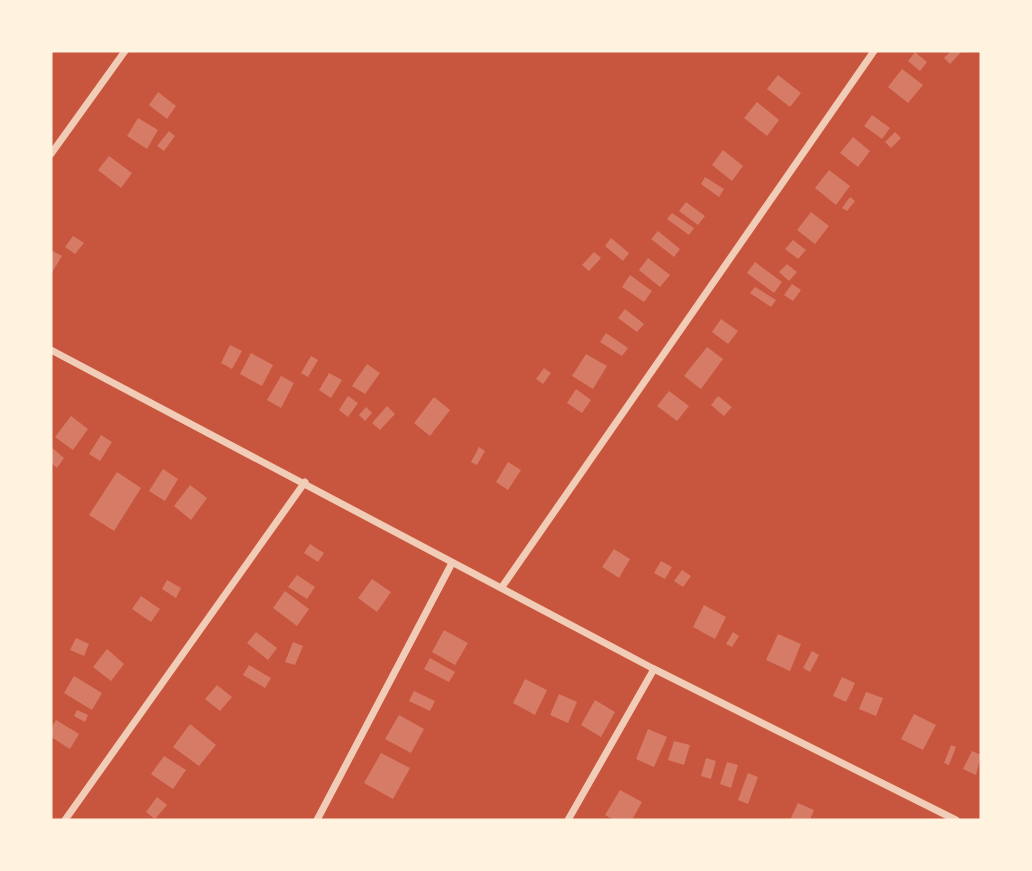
<svg xmlns="http://www.w3.org/2000/svg" width="1032" height="871" font-family="'Source Serif 4',serif">
<style>
.building{fill:#d67c66}
.lines{fill:none;stroke-linecap:round;stroke-linejoin:round}
.minor{stroke:#f1ccb7;stroke-width:7}
</style>
<rect width="100%" height="100%" fill="#c8553d"/>
<g class="building">
<path d="M951,51h11l-12,13 -6,-6z"/>
<path d="M915,52l12,10 -7,9 -12,-10z"/>
<path d="M902,69l21,16 -15,18 -20,-16z"/>
<path d="M778,75l23,18 -11,14 -23,-18z"/>
<path d="M158,92l18,14 -9,13 -18,-14z"/>
<path d="M757,102l22,18 -12,16 -23,-18z"/>
<path d="M872,115l18,13 -8,11 -18,-13z"/>
<path d="M138,118l20,12 -11,19 -20,-13z"/>
<path d="M169,131l6,5 -11,15 -7,-5z"/>
<path d="M895,132l6,6 -10,10 -6,-6z"/>
<path d="M853,137l17,14 -12,16 -18,-14z"/>
<path d="M723,150l20,16 -11,15 -20,-16z"/>
<path d="M109,156l23,17 -11,15 -23,-18z"/>
<path d="M829,170l21,16 -14,19 -21,-17z"/>
<path d="M705,177l19,12 -5,8 -18,-13z"/>
<path d="M850,197l5,4 -8,10 -5,-3z"/>
<path d="M686,202l19,14 -7,9 -19,-14z"/>
<path d="M811,212l18,14 -14,18 -18,-14z"/>
<path d="M672,213l22,15 -5,7 -22,-16z"/>
<path d="M658,231l22,18 -6,8 -23,-18z"/>
<path d="M73,236l11,7 -9,11 -10,-7z"/>
<path d="M611,238l18,15 -6,8 -18,-15z"/>
<path d="M793,240l13,10 -8,9 -13,-10z"/>
<path d="M51,250l11,6 -11,18z"/>
<path d="M594,252l7,6 -12,13 -7,-6z"/>
<path d="M648,258l22,17 -10,12 -21,-17z"/>
<path d="M755,262l27,20 -8,11 -27,-20z"/>
<path d="M787,264l10,8 -8,9 -10,-9z"/>
<path d="M630,275l22,16 -8,11 -22,-15z"/>
<path d="M792,284l9,6 -8,11 -9,-6z"/>
<path d="M755,287l21,13 -5,7 -21,-14z"/>
<path d="M625,309l19,15 -7,8 -19,-14z"/>
<path d="M721,319l17,12 -10,13 -16,-12z"/>
<path d="M606,333l22,15 -6,8 -22,-14z"/>
<path d="M230,345l12,6 -10,18 -11,-6z"/>
<path d="M707,347l16,12 -22,30 -17,-13z"/>
<path d="M251,353l22,12 -11,21 -22,-12z"/>
<path d="M586,354l21,12 -14,23 -21,-13z"/>
<path d="M311,356l7,4 -10,17 -7,-4z"/>
<path d="M367,364l13,9 -15,21 -13,-8z"/>
<path d="M544,368l7,5 -8,11 -7,-5z"/>
<path d="M329,373l13,7 -11,18 -12,-8z"/>
<path d="M281,376l13,7 -13,25 -14,-8z"/>
<path d="M576,389l15,11 -9,13 -15,-10z"/>
<path d="M669,391l20,15 -12,15 -20,-15z"/>
<path d="M348,396l10,7 -10,14 -9,-7z"/>
<path d="M718,396l14,11 -8,9 -13,-11z"/>
<path d="M434,397l16,13 -20,26 -16,-13z"/>
<path d="M387,406l8,8 -15,16 -8,-7z"/>
<path d="M366,407l6,6 -7,8 -6,-6z"/>
<path d="M71,416l17,13 -15,21 -18,-13z"/>
<path d="M101,435l11,7 -12,19 -11,-7z"/>
<path d="M51,447l13,11 -7,10 -6,-5z"/>
<path d="M479,447l6,4 -8,14 -6,-3z"/>
<path d="M508,462l13,8 -13,20 -12,-8z"/>
<path d="M163,469l15,10 -13,22 -16,-10z"/>
<path d="M117,472l24,16 -27,43 -25,-16z"/>
<path d="M190,485l17,13 -16,22 -17,-14z"/>
<path d="M310,544l14,9 -6,9 -14,-9z"/>
<path d="M614,549l16,10 -11,19 -17,-11z"/>
<path d="M661,561l11,6 -7,12 -11,-6z"/>
<path d="M682,570l9,6 -8,11 -9,-6z"/>
<path d="M297,575l18,12 -8,12 -19,-12z"/>
<path d="M372,579l19,13 -14,20 -19,-14z"/>
<path d="M167,580l14,8 -5,10 -14,-9z"/>
<path d="M285,591l24,18 -12,17 -24,-18z"/>
<path d="M141,596l19,13 -9,13 -19,-13z"/>
<path d="M704,605l22,12 -11,22 -22,-12z"/>
<path d="M444,630l24,13 -13,22 -23,-13z"/>
<path d="M256,632l21,16 -9,12 -21,-17z"/>
<path d="M733,632l6,4 -7,11 -6,-3z"/>
<path d="M778,634l23,10 -11,27 -24,-11z"/>
<path d="M76,638l13,6 -5,12 -14,-6z"/>
<path d="M293,642l10,4 -8,19 -10,-3z"/>
<path d="M107,649l17,15 -13,17 -18,-14z"/>
<path d="M812,651l7,4 -9,17 -7,-4z"/>
<path d="M430,658l25,14 -6,10 -25,-13z"/>
<path d="M249,665l22,13 -6,10 -22,-13z"/>
<path d="M74,676l28,17 -10,17 -28,-17z"/>
<path d="M842,677l13,6 -9,19 -13,-6z"/>
<path d="M525,679l22,11 -12,25 -22,-12z"/>
<path d="M217,685l15,12 -12,14 -15,-12z"/>
<path d="M414,691l21,10 -5,10 -21,-10z"/>
<path d="M866,692l17,6 -7,18 -17,-7z"/>
<path d="M559,694l18,8 -9,21 -18,-8z"/>
<path d="M595,700l20,12 -14,25 -20,-12z"/>
<path d="M77,710l11,5 -3,7 -11,-6z"/>
<path d="M914,714l22,11 -13,25 -22,-11z"/>
<path d="M399,715l25,14 -13,24 -26,-14z"/>
<path d="M56,720l23,14 -9,15 -19,-12v-9z"/>
<path d="M190,724l26,21 -17,21 -26,-19z"/>
<path d="M648,729l19,8 -13,30 -18,-8z"/>
<path d="M674,741l16,4 -6,20 -16,-5z"/>
<path d="M951,745l5,2 -7,18 -5,-2z"/>
<path d="M972,751l9,4 -5,20 -13,-6z"/>
<path d="M381,753l29,15 -17,31 -29,-16z"/>
<path d="M164,756l22,14 -13,19 -22,-15z"/>
<path d="M706,758l10,3 -5,18 -10,-3z"/>
<path d="M727,762l11,3 -7,23 -11,-4z"/>
<path d="M748,773l10,4 -10,27 -10,-4z"/>
<path d="M620,790l22,12 -10,18h-18l-9,-5z"/>
<path d="M157,797l10,8 -12,14 -9,-7z"/>
<path d="M798,803l16,7 -4,10h-20z"/>
</g>
<g class="lines">
<g class="minor">
<path d="M51,154l74,-103"/>
<path d="M51,350l603,319 302,151"/>
<path d="M502,587l372,-536"/>
<path d="M65,820l240,-338"/>
<path d="M317,820l135,-257"/>
<path d="M568,820l86,-151"/>
</g>
</g>
<rect width="1032" height="871" fill="none" stroke="#fff3e0" stroke-width="105"/>
</svg>
